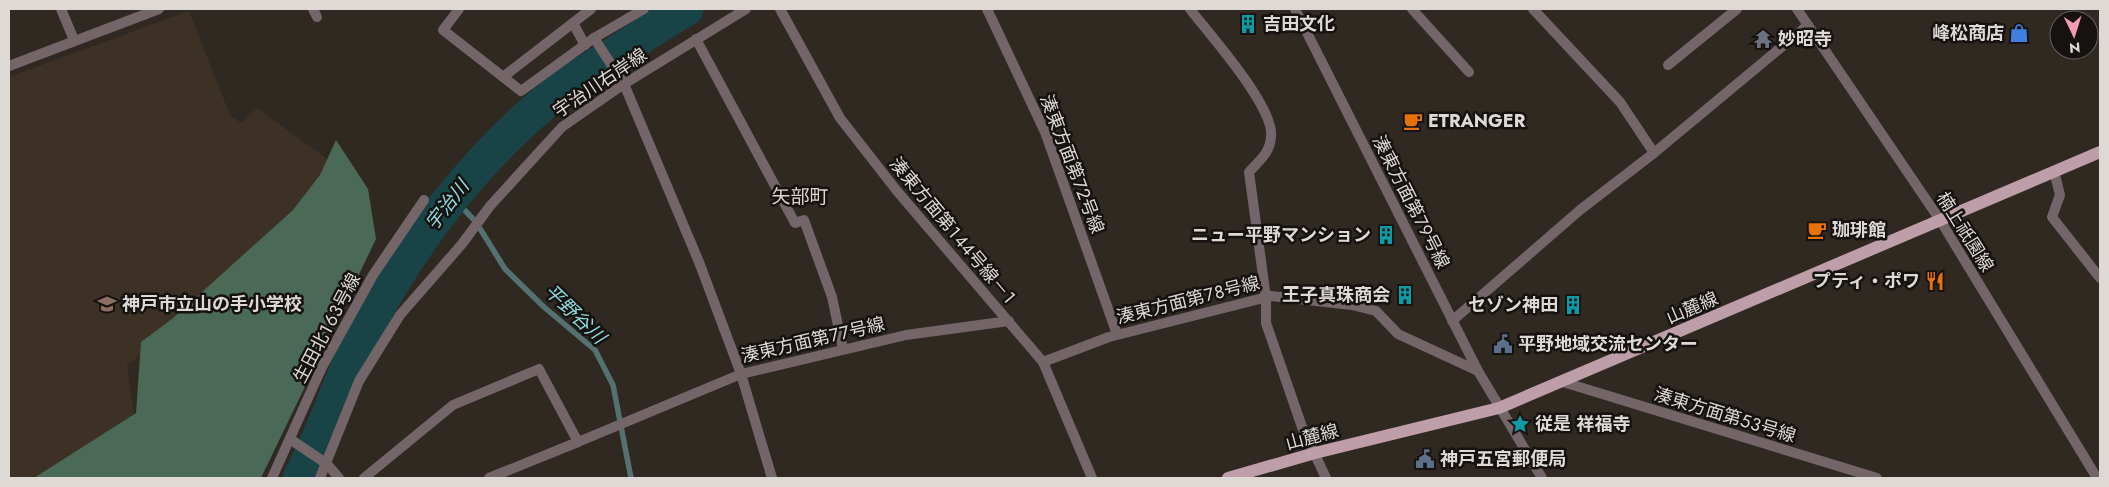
<svg xmlns="http://www.w3.org/2000/svg" width="2109" height="487" font-family="Jost,'Noto Sans JP',sans-serif">
<style>
.built{fill:#3d3126}
.forest{fill:#4a6956}
.lines{fill:none;stroke-linecap:round;stroke-linejoin:round}
.stream{stroke:#547172;stroke-width:5.5}
.river{stroke:#194447;stroke-width:35}
.street{stroke:#746569;stroke-width:10}
.primary{stroke:#be9ea8;stroke-width:12}
.labels{text-anchor:middle;dominant-baseline:central;stroke-width:5;stroke-linejoin:round;paint-order:stroke}
.poi-label{font-size:18px;font-weight:bold;fill:#ded9d5;stroke:#15120f;text-anchor:start}
.street-label{font-size:18px;fill:#ded9d5;stroke:#15120f}
.neighbourhood-label{font-size:19px;fill:#ded5cc;stroke:#15120f}
.water-label{font-size:19px;font-style:italic;fill:#8edbe2;stroke:#15120f}
</style>
<rect width="100%" height="100%" fill="#302922"/>
<path class="built" d="M189,11l41,104 11,8 16,-15 69,50 11,30 -52,55 -158,122 7,49 -95,64h-30v-401z"/>
<path class="forest" d="M336,140l32,49 8,50 -115,239h-227l102,-65 5,-71 31,-23 121,-109 27,-35z"/>
<g class="lines">
<path class="stream" d="M451,196l25,26 29,47 39,38 51,43 18,35 18,93"/>
<path class="river" d="M300,478c26,-47 40,-100 65,-148 48,-89 105,-165 182,-230 20,-17 43,-30 66,-45 24,-15 48,-32 73,-46"/>
<g class="street">
<path d="M61,9l13,31"/>
<path d="M313,9l4,8"/>
<path d="M459,9l-16,21 78,61 73,-53 50,-29"/>
<path d="M780,9l60,109 57,73 146,171 49,116"/>
<path d="M987,9l58,123 72,202"/>
<path d="M1190,9c19,25 85,98 81,128 -1,16 -12,24 -22,35l17,126v25l36,104 24,51"/>
<path d="M1295,9l183,362 64,107"/>
<path d="M1412,9l57,63"/>
<path d="M1533,9l87,93 34,51"/>
<path d="M1797,9l143,211 157,258"/>
<path d="M573,23l12,22"/>
<path d="M594,38l30,46 75,178 42,112 31,104"/>
<path d="M696,39l99,184 9,-3 28,77 11,52"/>
<path d="M1668,65l69,-56"/>
<path d="M9,66l150,-57"/>
<path d="M503,77l88,-68"/>
<path d="M2054,171l6,24 -8,22 48,61"/>
<path d="M1452,321l128,-111 74,-57 154,-128"/>
<path d="M1043,362l66,-25 162,-41 81,9 24,6 22,23 80,37"/>
<path d="M1563,382l314,96"/>
<path d="M290,439l37,25 12,14"/>
<path d="M272,478l50,-111 51,-92 51,-75"/>
<path d="M320,478l39,-97 41,-66 62,-71 28,-38 72,-79 62,-43 122,-75"/>
<path d="M364,478l89,-73 86,-36 39,73 163,-68 165,-39 103,-14"/>
<path d="M489,478l89,-36"/>
</g>
<path class="primary" d="M1228,478l87,-25 184,-45 601,-256"/>
</g>
<defs>
<g id="building-bare" transform="scale(1.5)"><path d="M-4-6H4V6H1V3H-1V6H-4ZM-2.5-4.3h1.7v1.8h-1.7ZM.8-4.3h1.7v1.8H.8ZM-2.5-1h1.7V.8h-1.7ZM.8-1h1.7V.8H.8Z" fill="#0f9aa8" stroke="#15120f" stroke-width="2.5" paint-order="stroke"/></g>
<g id="shop-bare" transform="scale(1.5)"><path d="M-5-2.5h2.3a2.7 3.5 0 0 1 5.4 0H5L5.5 6h-11ZM-1.5-2.5h3a1.5 2.3 0 0 0-3 0Z" fill="#3f7fe0" stroke="#15120f" stroke-width="2.5" paint-order="stroke"/></g>
<g id="temple-bare" transform="scale(1.5)"><path d="M0-6L5-2H3V0L6.5 2.5H4V6H1.5V3h-3V6H-4V2.5H-6.5L-3 0V-2H-5Z" fill="#6b7280" stroke="#15120f" stroke-width="2.5" paint-order="stroke"/></g>
<g id="cafe-bare" transform="scale(1.5)"><path d="M-5.5-4.5H6V0H3Q3 3.5 0 3.5H-2.5Q-5.5 3.5-5.5 0ZM3-3.2v2h1.7v-2ZM-6 4.5H4V6H-6Z" fill="#e8710a" stroke="#15120f" stroke-width="2.5" paint-order="stroke"/></g>
<g id="restaurant-bare" transform="scale(1.5)"><path d="M-5-6h1v4h1v-4h1v4h1v-4h1v5L-1.5 .5V6h-2V.5L-5-1ZM5-6V6H3V1.5H1.5Q1.5-4 5-6Z" fill="#e8710a" stroke="#15120f" stroke-width="2.5" paint-order="stroke"/></g>
<g id="school-bare" transform="scale(1.5)"><path d="M0-5L7-2L0 1L-7-2ZM-4 1L0 2.5L4 1V4Q0 6-4 4Z" fill="#8d6e63" stroke="#15120f" stroke-width="2.5" paint-order="stroke"/></g>
<g id="civic-bare" transform="scale(1.5)"><path d="M-.6-6.5H3V-4.5H.6V-3L4-1V1h2V6H-6V1h2V-1L-.6-3ZM-1.2 2.5V6h2.4V2.5Z" fill="#5c6f8a" stroke="#15120f" stroke-width="2.5" paint-order="stroke"/></g>
<g id="sight-bare" transform="scale(1.5)"><path d="M0-6L1.8-2.2L6-1.7L2.9 1.2L3.7 5.4L0 3.3L-3.7 5.4L-2.9 1.2L-6-1.7L-1.8-2.2Z" fill="#0f9aa8" stroke="#15120f" stroke-width="2.5" paint-order="stroke"/></g>
</defs>
<g fill-rule="evenodd">
<use href="#building-bare" x="1248" y="24"/>
<use href="#shop-bare" x="2019" y="33"/>
<use href="#temple-bare" x="1763" y="39"/>
<use href="#cafe-bare" x="1413" y="121"/>
<use href="#cafe-bare" x="1817" y="230"/>
<use href="#building-bare" x="1386" y="235"/>
<use href="#restaurant-bare" x="1935" y="281"/>
<use href="#building-bare" x="1405" y="295"/>
<use href="#school-bare" x="107" y="304"/>
<use href="#building-bare" x="1573" y="305"/>
<use href="#civic-bare" x="1503" y="344"/>
<use href="#sight-bare" x="1520" y="424"/>
<use href="#civic-bare" x="1425" y="459"/>
</g>
<g class="labels">
<g class="poi-label">
<text x="1263" y="24">吉田文化</text>
<text x="2004" y="33" text-anchor="end">峰松商店</text>
<text x="1778" y="39">妙昭寺</text>
<text x="1428" y="121">ETRANGER</text>
<text x="1832" y="230">珈琲館</text>
<text x="1371" y="235" text-anchor="end">ニュー平野マンション</text>
<text x="1920" y="281" text-anchor="end">プティ・ポワ</text>
<text x="1390" y="295" text-anchor="end">王子真珠商会</text>
<text x="122" y="304">神戸市立山の手小学校</text>
<text x="1558" y="305" text-anchor="end">セゾン神田</text>
<text x="1518" y="344">平野地域交流センター</text>
<text x="1535" y="424">従是 祥福寺</text>
<text x="1440" y="459">神戸五宮郵便局</text>
</g>
<g class="street-label">
<text transform="translate(600 83) rotate(-34)">宇治川右岸線</text>
<text transform="translate(1072 164) rotate(69)">湊東方面第７２号線</text>
<text transform="translate(1411 202) rotate(63)">湊東方面第７９号線</text>
<text transform="translate(953 231) rotate(50)">湊東方面第１４４号線－１</text>
<text transform="translate(1965 232) rotate(58)">楠上祇園線</text>
<text transform="translate(1188 300) rotate(-14)">湊東方面第７８号線</text>
<text transform="translate(1692 308) rotate(-23)">山麓線</text>
<text transform="translate(327 328) rotate(-62)">生田北１６３号線</text>
<text transform="translate(813 340) rotate(-13)">湊東方面第７７号線</text>
<text transform="translate(1725 415) rotate(17)">湊東方面第５３号線</text>
<text transform="translate(1312 437) rotate(-15)">山麓線</text>
</g>
<g class="neighbourhood-label">
<text x="800" y="196">矢部町</text>
</g>
<g class="water-label">
<text transform="translate(447 205) rotate(-52)">宇治川</text>
<text transform="translate(575 314) rotate(44)">平野谷川</text>
</g>
</g>
<rect width="2109" height="487" fill="none" stroke="#ded9d5" stroke-width="20"/>
<g transform="translate(2074 35) rotate(176)"><circle r="24" fill="#15120f" stroke="#65625e"/>
<path d="M0-4L9 19L0 12L-9 19Z" fill="#f19ab2"/>
<text y="-8" font-size="14" font-weight="bold" text-anchor="middle" fill="#ded9d5">N</text>
</g>
</svg>
